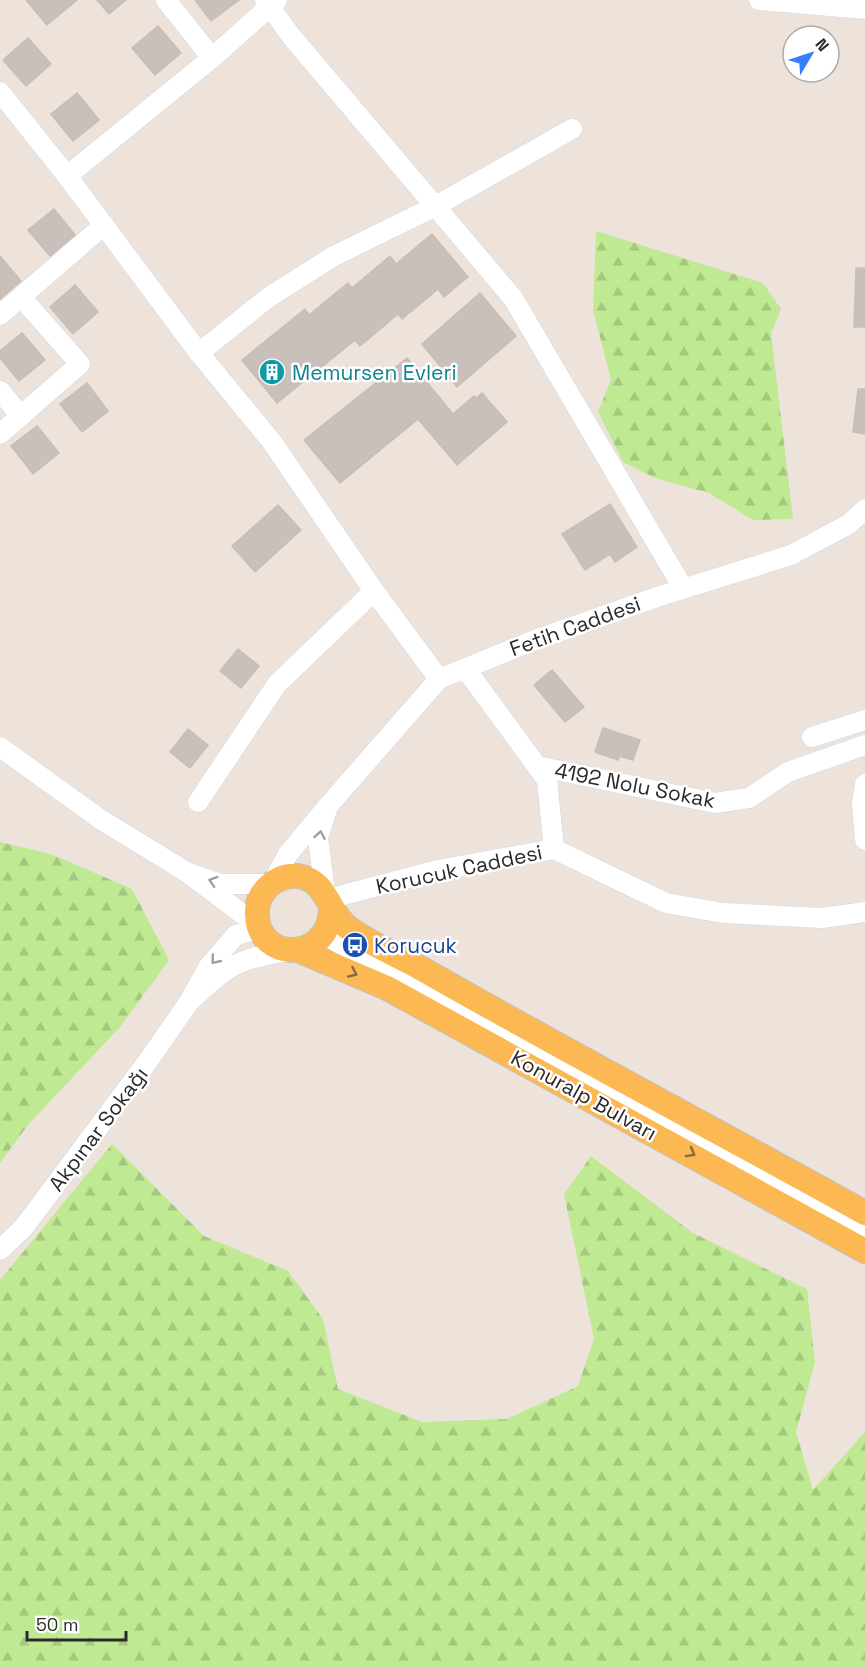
<svg xmlns="http://www.w3.org/2000/svg" width="865" height="1667" font-family="'Space Grotesk',sans-serif">
<style>
.forest{fill:url(#forest-firs)}
.building{fill:#c9c0bb;stroke:#c9beb5;stroke-width:1.5}
.lines{fill:none;stroke-linecap:round;stroke-linejoin:round}
.minor-casing{stroke:#d0d8e5;stroke-width:21}
.major-casing{stroke:#c3c3c3;stroke-width:26}
.minor{stroke:#fff;stroke-width:20}
.major{stroke:#fcb852;stroke-width:24}
.oneway{stroke:#9f9f9f}
.oneway2{stroke:#886a3c}
.labels{text-anchor:middle;dominant-baseline:central;stroke-width:5;stroke-linejoin:round;paint-order:stroke}
.culture-label{font-size:21px;fill:#0d838f;stroke:#fff;text-anchor:start}
.street-label{font-size:21px;fill:#2a2a2a;stroke:#fff}
.transit-label{font-size:21px;fill:#164399;stroke:#fff;text-anchor:start}
</style>
<defs>
<pattern id="forest-firs" width="22" height="20" patternUnits="userSpaceOnUse" patternTransform="scale(1.5)"><rect width="22" height="20" fill="#bfe993"/><path d="M5 1l3.5 6h-7zM16 11l3.5 6h-7z" fill="#a4c87f"/></pattern>
</defs>
<rect width="100%" height="100%" fill="#eee3db"/>
<g class="forest">
<path d="M596,231l167,52 18,26 -10,24 22,186 -40,1 -44,-27 -54,-15 -32,-16 -25,-50 13,-32 -18,-70z"/>
<path d="M0,842l51,12 81,35 37,71 -49,67 -93,99 -27,37z"/>
<path d="M112,1144l92,92 84,35 35,48 15,70 84,33 85,-3 71,-33 16,-47 -30,-145 27,-38 102,77 114,56 8,73 -19,70 17,58 52,-58v235h-865v-387z"/>
</g>
<g class="building">
<path d="M26,0h51l-30,25z"/>
<path d="M97,0h29l-17,14z"/>
<path d="M195,0h44l-28,21z"/>
<path d="M158,26l23,27 -26,22 -23,-27z"/>
<path d="M28,38l23,26 -25,22 -23,-26z"/>
<path d="M77,93l22,27 -26,21 -22,-27z"/>
<path d="M54,209l21,26 -25,21 -22,-26z"/>
<path d="M432,234l36,43 -24,20 -6,-8 -36,30 -4,-5 -38,32 -5,-6 -78,63 -35,-43 63,-51 4,6 39,-32 4,5 38,-32 6,8z"/>
<path d="M0,256l21,25 -21,18z"/>
<path d="M856,268h9v59h-11z"/>
<path d="M75,285l23,27 -25,22 -23,-27z"/>
<path d="M480,293l36,43 -59,51 -35,-43z"/>
<path d="M22,333l23,27 -26,21 -19,-23v-7z"/>
<path d="M407,358l46,56 21,-18 2,2 6,-5 25,29 -50,43 -39,-46 -78,64 -36,-43z"/>
<path d="M87,383l21,28 -26,21 -22,-28z"/>
<path d="M858,389h7v45l-12,-2z"/>
<path d="M37,426l22,27 -26,21 -22,-28z"/>
<path d="M610,504l27,43 -22,15 -5,-8 -25,16 -23,-36z"/>
<path d="M278,505l23,25 -46,42 -23,-26z"/>
<path d="M238,649l21,17 -18,22 -21,-17z"/>
<path d="M552,670l32,37 -19,15 -31,-37z"/>
<path d="M603,728l37,12 -7,20 -14,-4 -1,4 -23,-8z"/>
<path d="M188,729l20,16 -18,23 -20,-16z"/>
</g>
<g class="lines">
<g class="minor-casing">
<g id="minor">
<path d="M166,0l46,58"/>
<path d="M265,0l26,36 222,262 170,290"/>
<path d="M759,0l106,9"/>
<path d="M0,92l67,84 132,177 73,89 102,149 65,88"/>
<path d="M67,176l145,-118 65,-58"/>
<path d="M0,315l104,-90"/>
<path d="M199,353l70,-56 65,-41 100,-49 138,-78"/>
<path d="M0,391l21,25"/>
<path d="M0,434l80,-70 -59,-67"/>
<path d="M465,668l82,112 7,69"/>
<path d="M812,737l53,-17"/>
<path d="M0,747l100,72 88,54"/>
<path d="M537,766l178,37 34,-5 39,-26 77,-27"/>
<path d="M865,784l-3,19 3,37"/>
<path d="M198,802l79,-118 97,-93"/>
<path d="M328,806l111,-127 96,-39 122,-43 134,-42 58,-31 16,-15"/>
<path d="M273,882l15,-28 40,-48 -10,32 7,55"/>
<path d="M328,899l110,-29 116,-21 112,54 57,10 99,5 43,-6"/>
<path d="M258,923l-17,-10 -53,-40 33,11h50"/>
<path d="M261,928l-25,7 -27,31 -20,36c39,-36 46,-43 99,-51"/>
<path d="M324,935l541,297"/>
<path d="M0,1250l24,-23 124,-166 41,-59"/>
</g>
</g>
<g class="major-casing">
<g id="major">
<path d="M331,907c0,56 -74,56 -74,7 -1,-22 19,-40 41,-38 27,4 29,30 45,47 13,14 55,33 74,43 148,85 299,164 448,247"/>
<path d="M298,950l89,38 478,263"/>
</g>
</g>
<use href="#minor" class="minor"/>
<use href="#major" class="major"/>
</g>
<defs><path id="oneway-chevron" d="M-2-3.5L2.5 0L-2 3.5" fill="none" stroke-width="1.6" stroke-linecap="round" stroke-linejoin="round" transform="scale(1.5)"/></defs>
<g class="oneway">
<use href="#oneway-chevron" transform="translate(320 835) rotate(-80)"/>
<use href="#oneway-chevron" transform="translate(213 881) rotate(-162)"/>
<use href="#oneway-chevron" transform="translate(215 960) rotate(129)"/>
</g>
<g class="oneway2">
<use href="#oneway-chevron" transform="translate(353 973) rotate(24)"/>
<use href="#oneway-chevron" transform="translate(691 1153) rotate(29)"/>
</g>
<defs>
<g id="building-disc" transform="scale(1.35)"><circle r="9.5" fill="#0f9aa8" stroke="#fff"/><path d="M-4-6H4V6H1V3H-1V6H-4ZM-2.5-4.3h1.7v1.8h-1.7ZM.8-4.3h1.7v1.8H.8ZM-2.5-1h1.7V.8h-1.7ZM.8-1h1.7V.8H.8Z" fill="#fff"/></g>
<g id="bus-disc" transform="scale(1.35)"><circle r="9.5" fill="#1a4fb4" stroke="#fff"/><path d="M-5-6H5V4H4V6H2V4H-2V6H-4V4H-5ZM-3.5-4V0h7V-4ZM-3.5 1.2v1.5H-2V1.2ZM2 1.2v1.5H3.5V1.2Z" fill="#fff"/></g>
</defs>
<g fill-rule="evenodd">
<use href="#building-disc" x="272" y="372"/>
<use href="#bus-disc" x="355" y="945"/>
</g>
<g class="labels">
<g class="culture-label">
<text x="292" y="372">Memursen Evleri</text>
</g>
<g class="street-label">
<text transform="translate(575 626) rotate(-20)">Fetih Caddesi</text>
<text transform="translate(635 785) rotate(11)">4192 Nolu Sokak</text>
<text transform="translate(459 869) rotate(-12)">Korucuk Caddesi</text>
<text transform="translate(584 1095) rotate(29)">Konuralp Bulvarı</text>
<text transform="translate(98 1129) rotate(-53)">Akpınar Sokağı</text>
</g>
<g class="transit-label">
<text x="374" y="945">Korucuk</text>
</g>
</g>
<g transform="translate(811 54) rotate(51)"><circle r="28" fill="#ffffff" stroke="#aaaaaa" stroke-width="1.5"/>
<path d="M0-4.5L10 22L0 15L-10 22Z" fill="#377eff"/>
<text y="-9" font-size="16" font-weight="bold" text-anchor="middle" fill="#2a2a2a">N</text>
</g>
<path d="M27 1631v9h99v-9" fill="none" stroke="#2a2a2a" stroke-width="3"/>
<text x="36" y="1631" font-size="18" fill="#2a2a2a" stroke="#ffffff" stroke-width="4.5" paint-order="stroke">50 m</text>
</svg>
